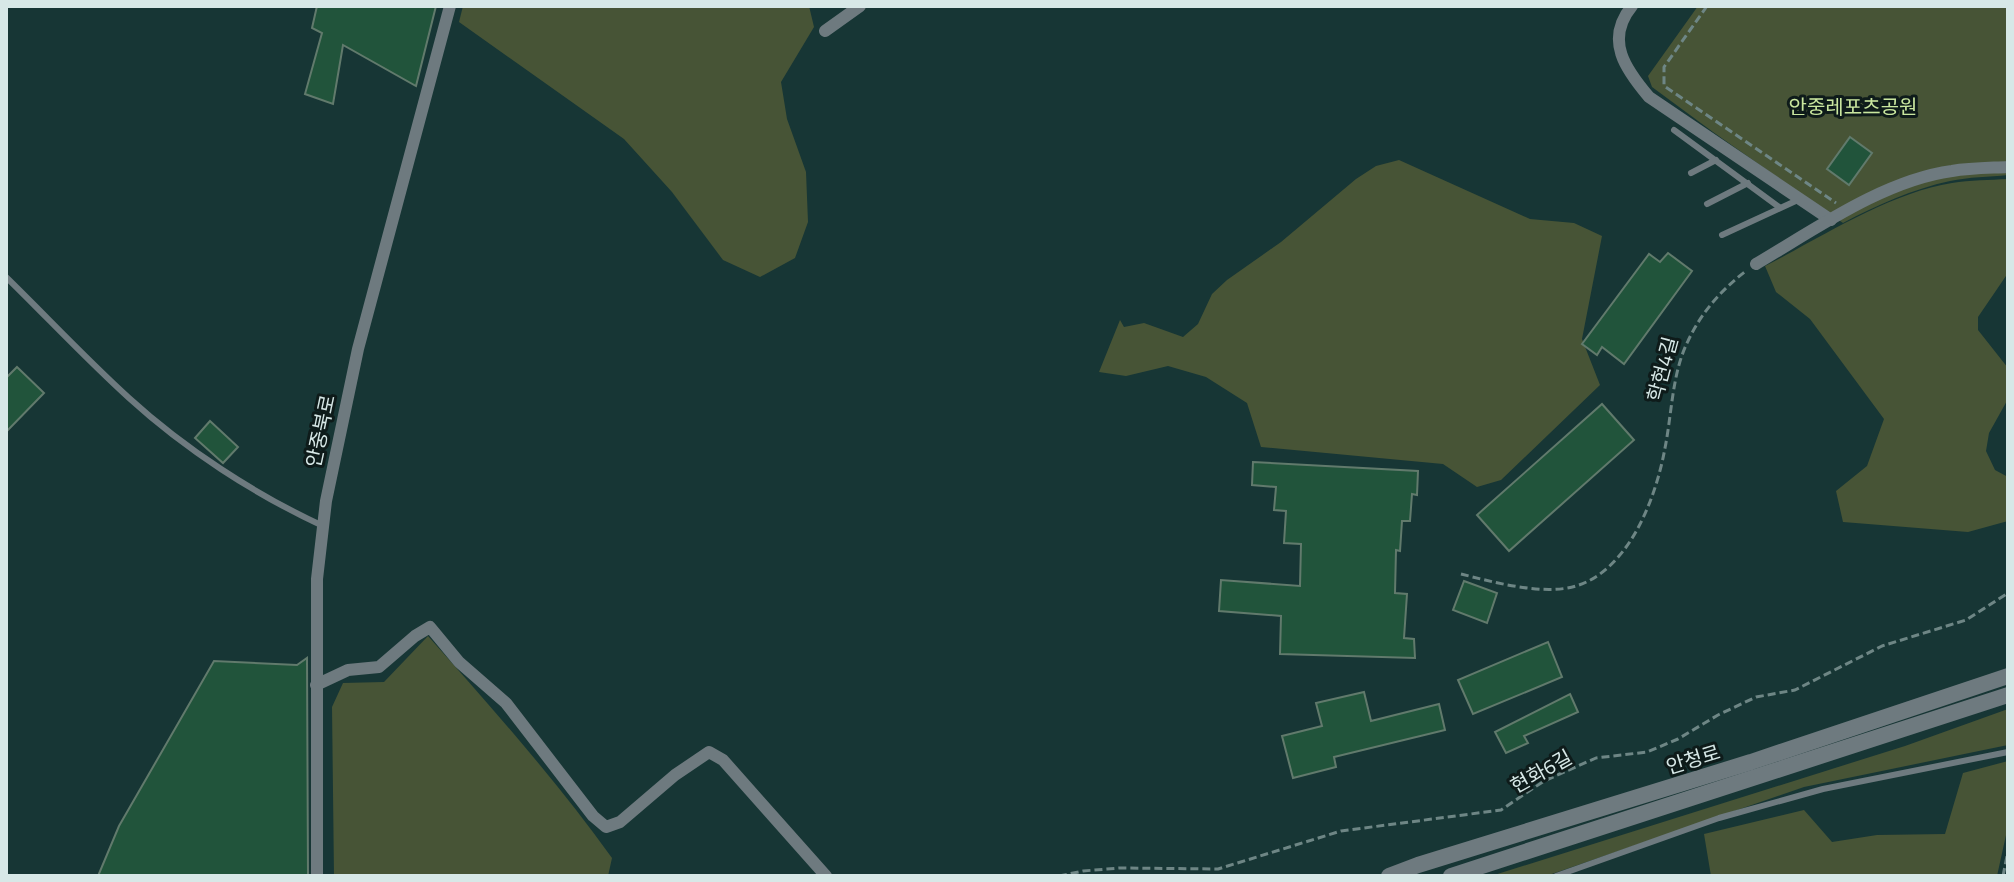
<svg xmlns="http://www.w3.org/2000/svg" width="2014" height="882" font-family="'Titillium Web','Noto Sans KR',sans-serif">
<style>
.green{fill:#475436}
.building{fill:#21543b;stroke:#617a6c;stroke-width:2}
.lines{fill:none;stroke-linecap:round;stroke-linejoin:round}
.path{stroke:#6e8685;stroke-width:3;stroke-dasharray:8 4;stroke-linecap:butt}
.service{stroke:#6e7a7f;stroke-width:6}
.minor{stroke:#6e7a7f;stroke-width:12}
.tertiary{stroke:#6e7a7f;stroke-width:16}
.labels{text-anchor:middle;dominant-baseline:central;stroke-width:6;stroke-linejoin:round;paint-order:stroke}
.park-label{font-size:20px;fill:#cae79f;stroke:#0e1b1a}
.street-label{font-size:20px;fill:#d7e8e7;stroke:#0e1b1a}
</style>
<rect width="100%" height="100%" fill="#173635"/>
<g class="green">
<path d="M463,6h346l5,21 -33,55 6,37 19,53 2,50 -13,36 -35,19 -37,-17 -51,-68 -48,-53 -165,-117z"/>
<path d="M1698,6h310v169c-19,2 -39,2 -58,6 -37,8 -73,24 -107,42l-130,-91 -61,-45 -4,-11z"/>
<path d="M1399,160l131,59 44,4 28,13 -20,103 18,46 -99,95 -24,7 -34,-23 -182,-17 -14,-44 -41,-26 -38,-11 -42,10 -27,-4 21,-52 4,7 20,-4 39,14 15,-13 14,-30 15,-14 54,-38 75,-63 20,-13z"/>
<path d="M2008,179v94l-30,44v13l30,38v31l-19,34 -3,18 9,19 13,7v44l-40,11 -125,-10 -7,-31 31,-25 17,-47 -74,-100 -34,-27 -11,-26c57,-29 124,-73 187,-83 18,-3 38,-3 56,-4z"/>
<path d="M428,636c64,72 128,144 184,222l-4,18h-274l-2,-169 11,-24 41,-1z"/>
<path d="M2008,709v36l-204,42 -258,89h-55l414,-130z"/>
<path d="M2008,761v65l-11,50h-286l-7,-42 100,-24 28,32 45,-7 68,-1 18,-61z"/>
</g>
<g class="building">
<path d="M317,6h119l-20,80 -73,-41 -10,59 -28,-10 17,-61 -10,-5z"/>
<path d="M1850,137l22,16 -23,32 -22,-16z"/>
<path d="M1668,253l24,18 -68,93 -22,-17 -5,8 -15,-11 67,-90 11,8z"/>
<path d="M17,367l27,26 -38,39v-54z"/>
<path d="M1602,404l32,36 -125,111 -32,-36z"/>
<path d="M210,421l28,26 -15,16 -28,-25z"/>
<path d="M1253,462l165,9 -1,24 -5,-1 -2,27h-8l-2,30 -4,-1 -1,43 12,1 -3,44 10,1 1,19 -135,-4 1,-38 -62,-5 2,-31 79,6 1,-42 -17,-1 2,-32 -12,-1 2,-23 -24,-2z"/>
<path d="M1464,581l33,12 -10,30 -34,-13z"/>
<path d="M1548,642l14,35 -89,37 -15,-34z"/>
<path d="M307,658l1,218h-210l21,-50 95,-165 83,4z"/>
<path d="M1364,692l7,29 68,-17 6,26 -111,27 2,10 -43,11 -11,-42 40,-10 -6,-23z"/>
<path d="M1570,694l8,18 -54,24 4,7 -22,10 -11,-21z"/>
</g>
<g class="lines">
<g class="path">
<path d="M1707,6l-43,61v19l172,117"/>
<path d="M1461,574c32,8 82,22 115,12 53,-16 80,-88 89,-138 7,-35 7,-75 23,-107 13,-28 33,-51 58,-70"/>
<path d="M1059,876l24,-5 36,-3 99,1 123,-38 160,-21 43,-29 52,-23 51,-6 31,-13 40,-24 38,-18 39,-7 87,-44 84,-26 42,-27"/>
<path d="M2003,876l5,-25"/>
</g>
<g class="service">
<path d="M1674,130l105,77"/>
<path d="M1691,173l25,-13"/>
<path d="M1707,204l41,-21"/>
<path d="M1722,235l78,-36"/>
<path d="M6,277c41,40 80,82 123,121 56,51 125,96 194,128"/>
<path d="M1556,876l163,-58 104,-29 185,-37"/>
</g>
<g class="minor">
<path d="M1632,6c-28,34 -6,64 17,91l182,123"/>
<path d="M825,31l35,-25"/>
<path d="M1756,264c58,-34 128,-84 196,-93 18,-3 37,-3 56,-4"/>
<path d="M316,685l32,-15 31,-3 36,-31 15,-9 29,35 47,41 87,113 13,11 14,-5 55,-47 34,-23 14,8 103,116"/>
<path d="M317,876v-297l9,-78 32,-152 92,-343"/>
</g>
<g class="tertiary">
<path d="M1389,876l29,-11 333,-103 257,-86"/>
<path d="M1451,876l557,-181"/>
</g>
</g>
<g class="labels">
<g class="park-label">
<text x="1853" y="106">안중레포츠공원</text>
</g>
<g class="street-label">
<text transform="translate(1662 369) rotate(-75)">학현4길</text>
<text transform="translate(320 431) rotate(-78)">안중북로</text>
<text transform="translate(1693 759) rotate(-17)">안청로</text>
<text transform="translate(1541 771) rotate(-29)">현화6길</text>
</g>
</g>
<rect width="2014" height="882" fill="none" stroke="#d7e8e7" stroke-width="16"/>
</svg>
